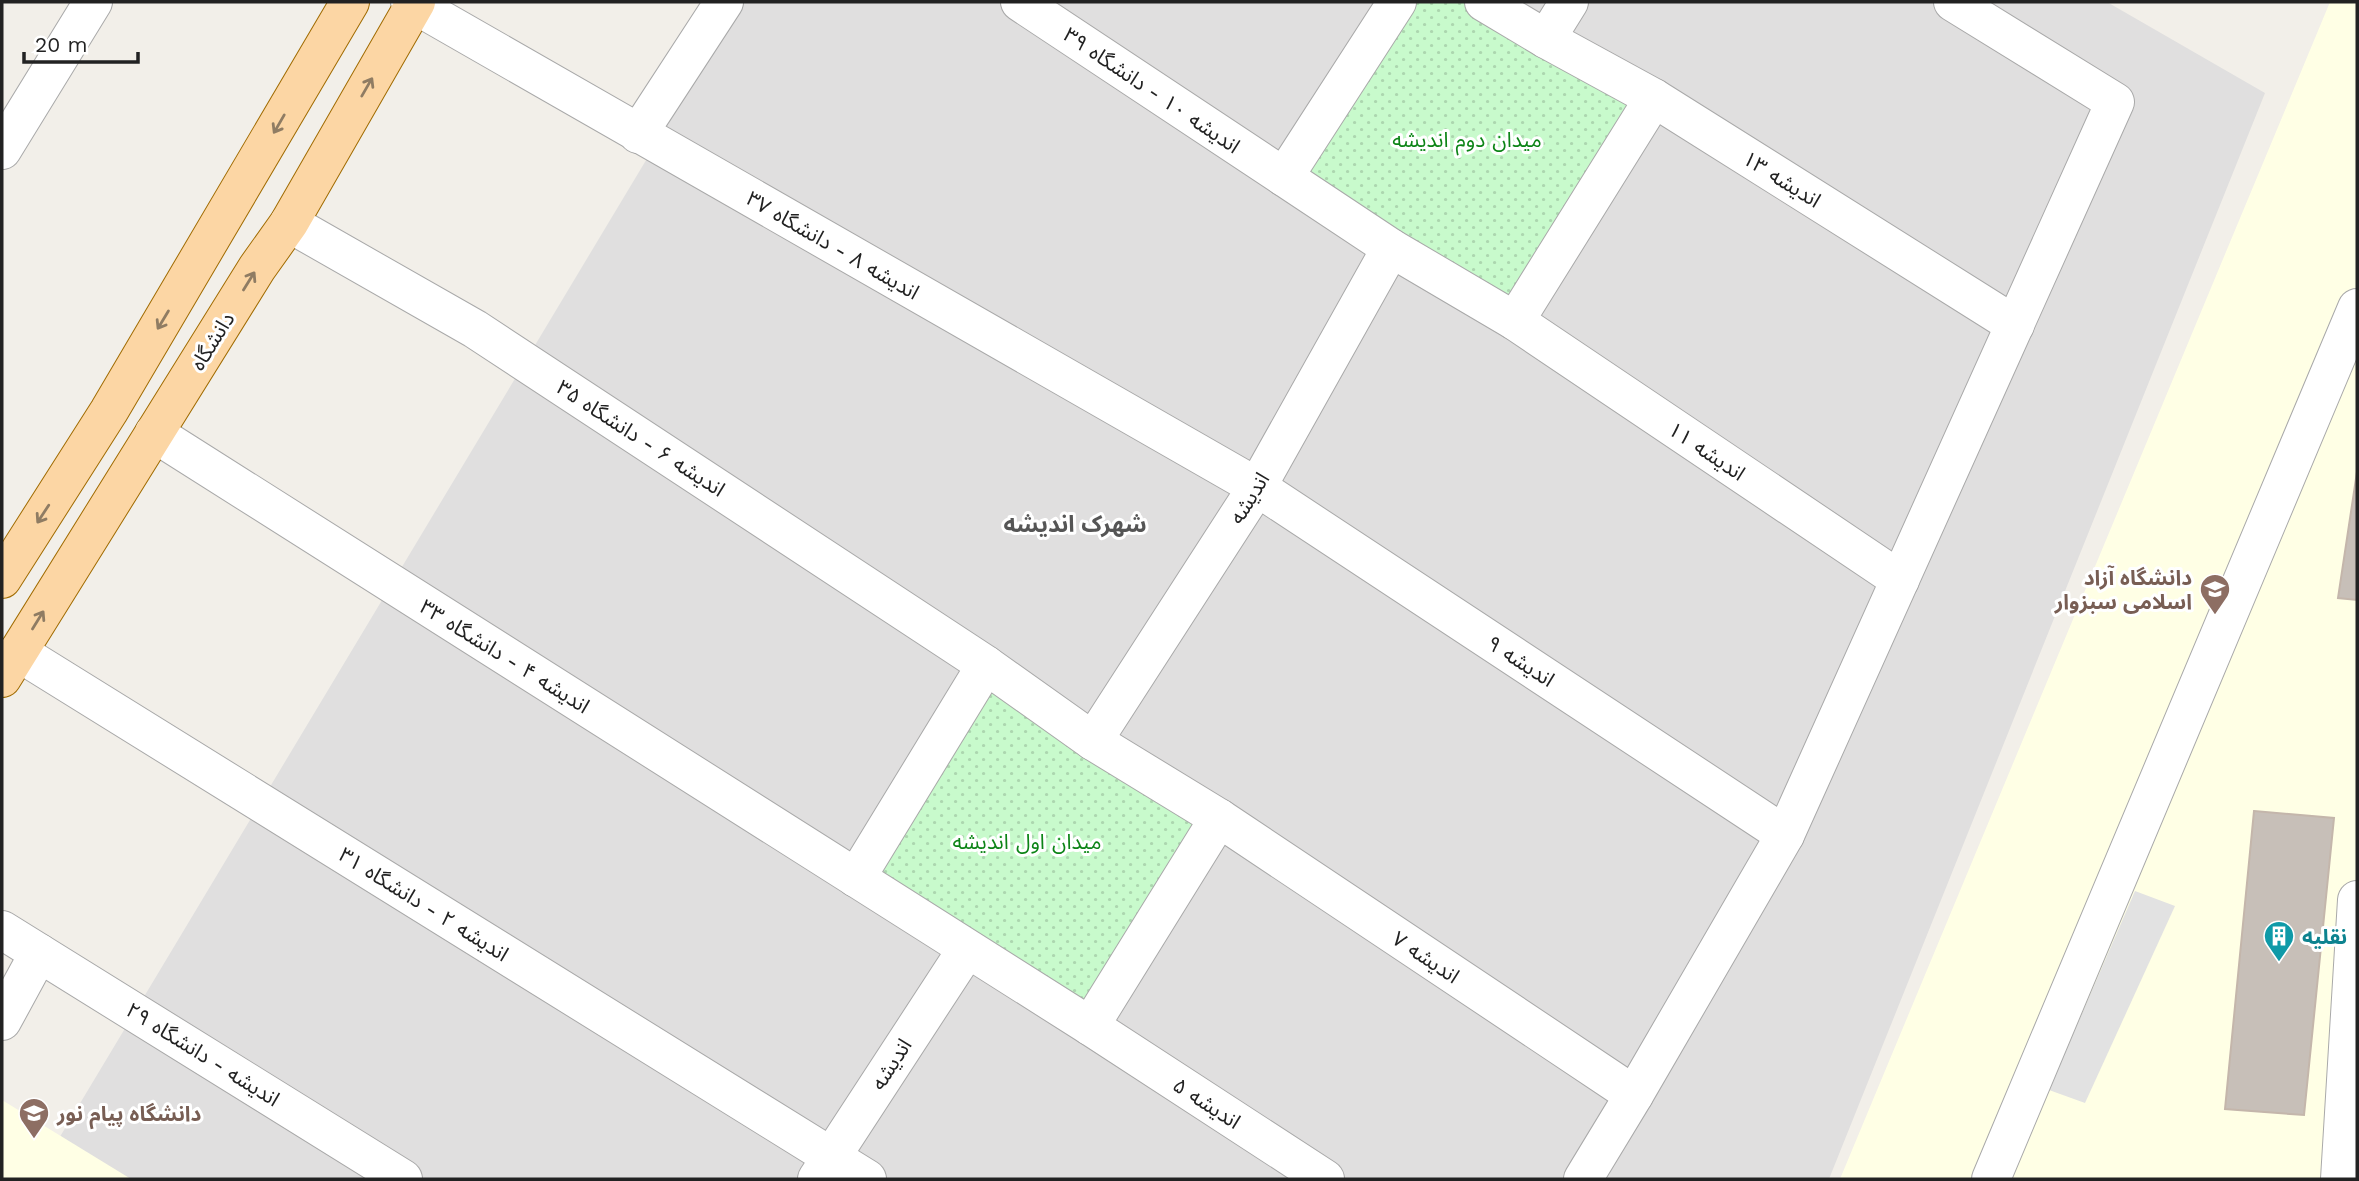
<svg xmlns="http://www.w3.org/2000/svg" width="2359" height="1181" font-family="'Work Sans','Noto Sans Arabic',sans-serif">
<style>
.residential{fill:#e0dfdf}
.education{fill:#ffffe5}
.park{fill:url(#park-dots)}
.parking{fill:#e2e2e2}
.building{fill:#c7bfb8;stroke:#c4b6ab;stroke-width:2}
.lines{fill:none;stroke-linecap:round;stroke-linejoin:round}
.minor-casing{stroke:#a9a9a9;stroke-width:40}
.major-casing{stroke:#a06b00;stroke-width:40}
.minor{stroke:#fff;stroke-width:38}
.major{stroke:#fcd6a4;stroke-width:38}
.oneway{stroke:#8f7c63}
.labels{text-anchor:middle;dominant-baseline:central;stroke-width:6;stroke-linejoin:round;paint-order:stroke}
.street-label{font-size:21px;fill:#222;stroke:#fff}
.park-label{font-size:21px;fill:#0c8416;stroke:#fff}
.education-label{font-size:21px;font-weight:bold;fill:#785e54;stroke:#fff;text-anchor:end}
.culture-label{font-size:21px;font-weight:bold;fill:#0d838f;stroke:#fff;text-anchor:start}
.neighbourhood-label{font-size:23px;font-weight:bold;fill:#555;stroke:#fff}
</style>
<defs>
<pattern id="park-dots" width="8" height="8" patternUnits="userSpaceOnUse" patternTransform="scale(1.75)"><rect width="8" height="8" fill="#c8facc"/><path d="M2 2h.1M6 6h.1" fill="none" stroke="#acd6af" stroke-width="1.8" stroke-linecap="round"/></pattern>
</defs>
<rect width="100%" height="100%" fill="#f2efe9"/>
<path class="residential" d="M741,2h1366l158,91 -436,1086h-1827v-37l47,13z"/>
<g class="education">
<path d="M2330,2h27v1177h-517z"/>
<path d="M2,1100l129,79h-129z"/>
</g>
<g class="park">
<path d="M1397,2h90l167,96 -139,223 -231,-144z"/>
<path d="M986,671l228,149 -124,200 -230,-141z"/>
</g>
<path class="parking" d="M2135,891l40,15 -90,197 -36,-13z"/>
<g class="building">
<path d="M2357,472v128l-19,-2z"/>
<path d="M2254,811l80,7 -30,297 -79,-6z"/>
</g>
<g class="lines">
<g class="minor-casing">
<g id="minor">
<path d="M410,2l847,485 528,348"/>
<path d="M1020,2l264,175"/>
<path d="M1397,2l-113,175 107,71 124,73 385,259"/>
<path d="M1484,2l62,37 108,59 361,227"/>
<path d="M1546,39l23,-37"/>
<path d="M638,134l86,-132"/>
<path d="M2,150l91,-148"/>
<path d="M289,223l186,106 511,336 107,76 126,77 415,277"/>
<path d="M1515,321l139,-223"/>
<path d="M154,433l936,593 235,153"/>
<path d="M18,652l849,527"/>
<path d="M1093,741l164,-254 134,-239"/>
<path d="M856,878l130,-213"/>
<path d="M2,930l401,249"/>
<path d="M2,1021l37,-68"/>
<path d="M1090,1026l129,-208"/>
<path d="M817,1179l150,-230"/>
<path d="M1583,1179l51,-84 151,-260 330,-733 -162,-100"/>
<path d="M1991,1179l366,-871"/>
<path d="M2340,1179l17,-279"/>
</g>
</g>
<g class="major-casing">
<g id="major">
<path d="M2,579l107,-168 241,-409"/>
<path d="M2,678l255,-410 32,-45 127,-221"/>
</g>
</g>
<use href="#minor" class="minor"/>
<use href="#major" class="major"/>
</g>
<defs><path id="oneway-shaft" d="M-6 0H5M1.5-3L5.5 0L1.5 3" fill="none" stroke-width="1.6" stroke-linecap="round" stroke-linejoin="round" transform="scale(1.75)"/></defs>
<g class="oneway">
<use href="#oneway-shaft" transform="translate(367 87) rotate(-60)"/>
<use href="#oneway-shaft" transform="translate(279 124) rotate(120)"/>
<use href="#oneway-shaft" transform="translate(249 281) rotate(-58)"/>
<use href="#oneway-shaft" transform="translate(163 320) rotate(121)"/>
<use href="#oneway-shaft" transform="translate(43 514) rotate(123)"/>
<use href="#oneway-shaft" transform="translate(38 620) rotate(-58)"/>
</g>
<defs>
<g id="university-pin" transform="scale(1.575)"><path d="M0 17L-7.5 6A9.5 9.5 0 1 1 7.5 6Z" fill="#8d6e63" stroke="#fff"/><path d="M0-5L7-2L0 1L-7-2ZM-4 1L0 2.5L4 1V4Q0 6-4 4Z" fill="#fff"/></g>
<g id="building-pin" transform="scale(1.575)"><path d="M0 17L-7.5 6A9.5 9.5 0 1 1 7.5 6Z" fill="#0f9aa8" stroke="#fff"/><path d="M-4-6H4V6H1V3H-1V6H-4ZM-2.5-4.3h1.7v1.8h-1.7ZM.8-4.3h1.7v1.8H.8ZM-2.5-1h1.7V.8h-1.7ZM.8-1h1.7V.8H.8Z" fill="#fff"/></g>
</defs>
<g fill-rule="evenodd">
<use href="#university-pin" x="2215" y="589"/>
<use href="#building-pin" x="2279" y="936"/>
<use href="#university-pin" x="34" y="1113"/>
</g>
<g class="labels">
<g class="street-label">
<text transform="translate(1152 90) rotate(34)">اندیشه ۱۰ - دانشگاه ۳۹</text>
<text transform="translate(1782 179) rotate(32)">اندیشه ۱۳</text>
<text transform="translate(833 245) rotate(30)">اندیشه ۸ - دانشگاه ۳۷</text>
<text transform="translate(212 341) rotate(-58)">دانشگاه</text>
<text transform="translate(641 438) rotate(33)">اندیشه ۶ - دانشگاه ۳۵</text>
<text transform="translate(1707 451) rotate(34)">اندیشه ۱۱</text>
<text transform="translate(1249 498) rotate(-58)">اندیشه</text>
<text transform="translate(505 656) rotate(32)">اندیشه ۴ - دانشگاه ۳۳</text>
<text transform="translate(1521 661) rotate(33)">اندیشه ۹</text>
<text transform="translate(424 904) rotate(32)">اندیشه ۲ - دانشگاه ۳۱</text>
<text transform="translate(1426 957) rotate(34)">اندیشه ۷</text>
<text transform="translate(203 1054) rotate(32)">اندیشه - دانشگاه ۲۹</text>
<text transform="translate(891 1064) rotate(-57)">اندیشه</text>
<text transform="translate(1207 1103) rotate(33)">اندیشه ۵</text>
</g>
<g class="park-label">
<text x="1467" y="139">میدان دوم اندیشه</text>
<text x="1027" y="841">میدان اول اندیشه</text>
</g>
<g class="education-label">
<text x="2192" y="577">دانشگاه آزاد<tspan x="2192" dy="24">اسلامی سبزوار</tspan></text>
<text x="57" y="1113" text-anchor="start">دانشگاه پیام نور</text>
</g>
<g class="culture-label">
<text x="2302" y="936">نقلیه</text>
</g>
<g class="neighbourhood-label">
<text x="1075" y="524">شهرک اندیشه</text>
</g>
</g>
<rect width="2359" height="1181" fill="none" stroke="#222222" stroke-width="7"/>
<path d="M24 52v10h114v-10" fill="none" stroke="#222222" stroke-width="3.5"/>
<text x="35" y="52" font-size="21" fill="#222222" stroke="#ffffff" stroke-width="5" paint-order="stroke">20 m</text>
</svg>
